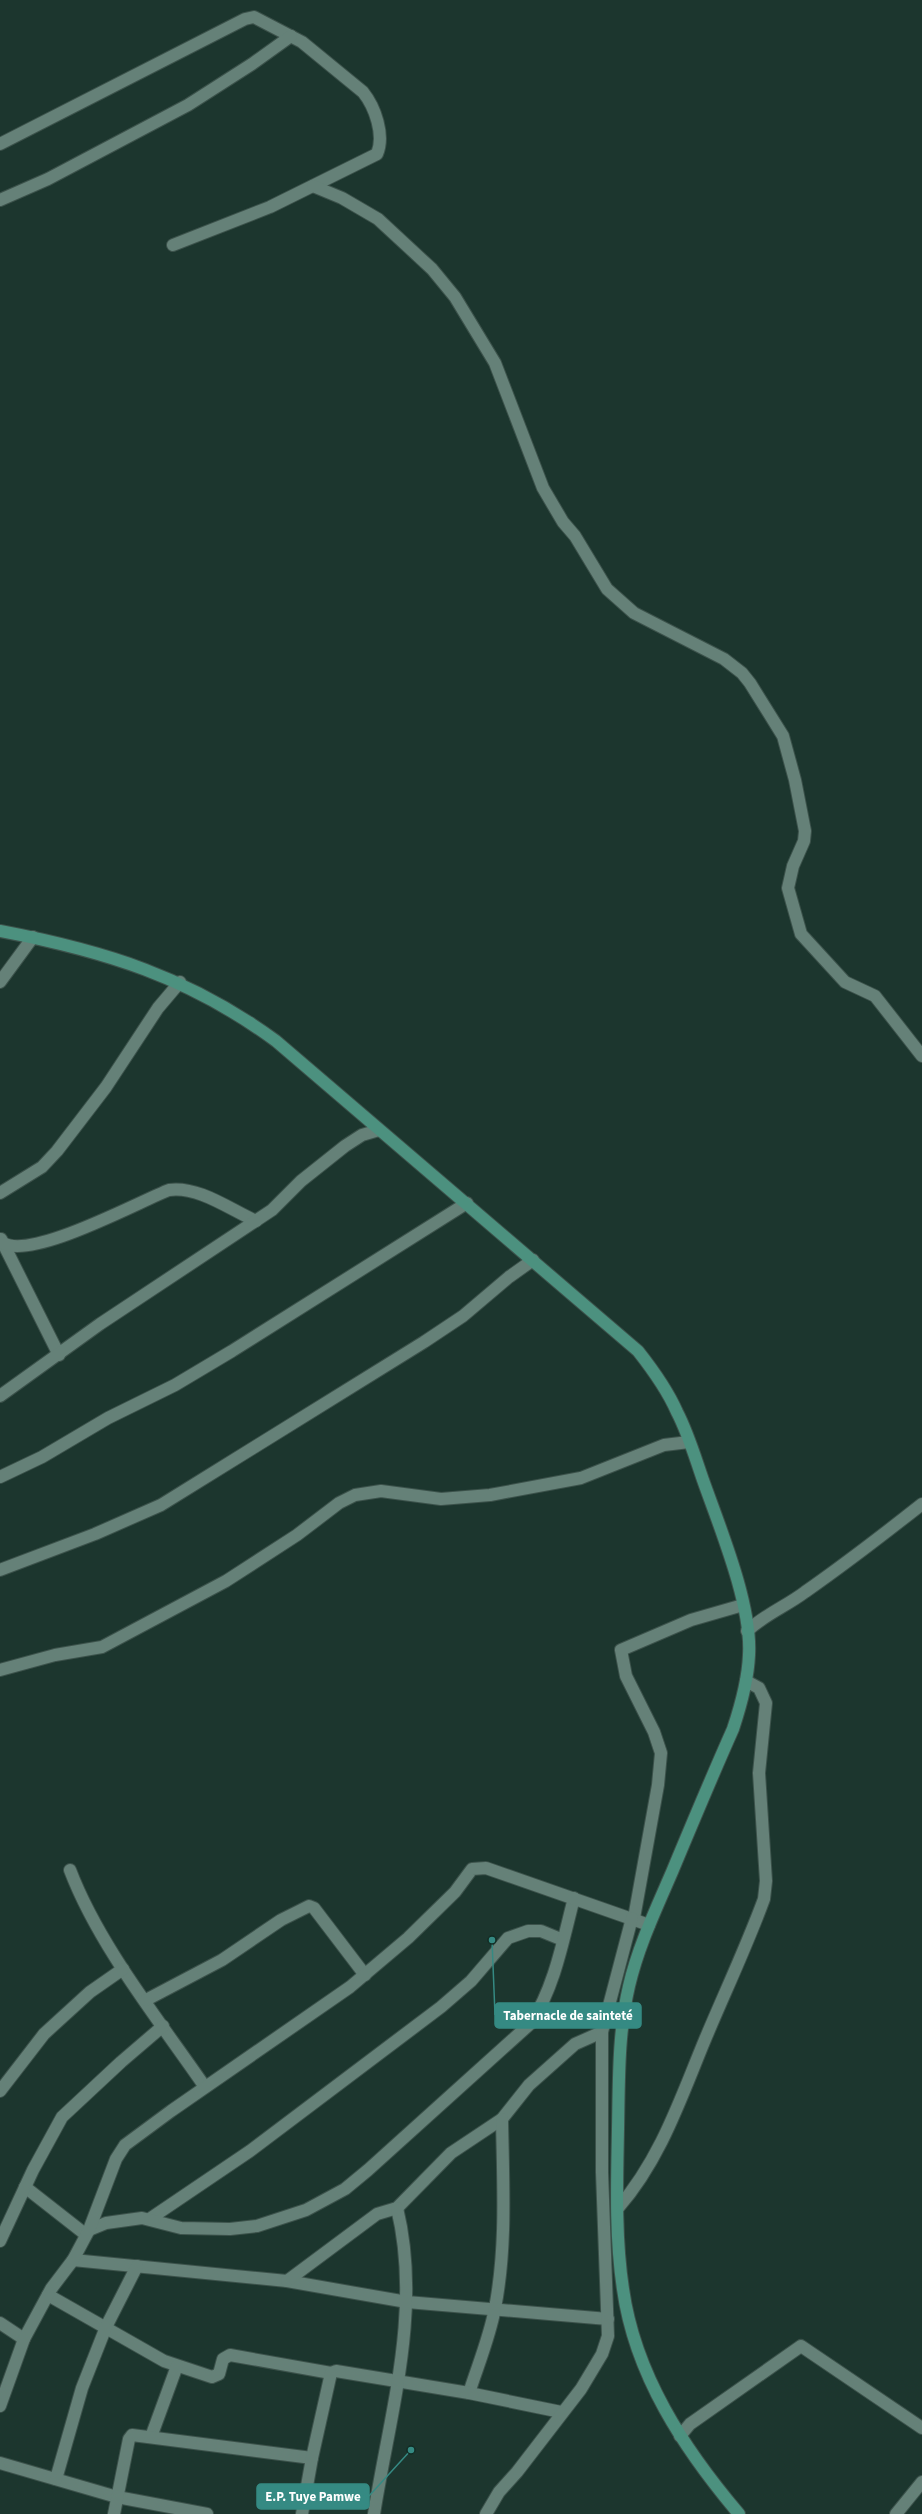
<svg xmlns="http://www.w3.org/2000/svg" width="922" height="2514" font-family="'Source Sans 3',sans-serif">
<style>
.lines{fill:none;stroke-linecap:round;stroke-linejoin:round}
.minor-casing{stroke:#3c524b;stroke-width:14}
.major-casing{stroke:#3c524b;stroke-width:14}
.minor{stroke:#658178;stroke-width:12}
.major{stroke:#4c917f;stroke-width:12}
.leader{fill:none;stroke:#358a83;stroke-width:1.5}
.callout-dot{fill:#358a83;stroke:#122c24;stroke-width:1.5}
.callout{fill:#358a83;stroke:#358a83;stroke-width:1.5}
.callout-label{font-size:13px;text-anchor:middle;font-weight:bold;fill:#fff}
</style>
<rect width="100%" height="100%" fill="#1c362e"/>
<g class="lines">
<g class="minor-casing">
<g id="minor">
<path d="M0,144l245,-125 9,-2 48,25 61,50c12,15 22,43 14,62l-107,53 -97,38"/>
<path d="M313,186l29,12 36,21 54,50 23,28 40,66 48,125 20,34 12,14 32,53 27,24 90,46 18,14 8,10 33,53 12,44 10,51 -1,10 -11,25 -5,22 13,46 44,48 30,14 47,60"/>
<path d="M0,200l48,-21 140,-74 64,-41 39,-28"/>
<path d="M0,982l33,-45"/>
<path d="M0,1193l42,-26 15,-16 49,-64 52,-79 22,-26"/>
<path d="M1,1239l58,116"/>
<path d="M3,1243c29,17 135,-41 166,-53 30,-4 60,19 87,31"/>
<path d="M0,1396l100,-72 172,-114 29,-29 44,-35 17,-11 17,-5"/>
<path d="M0,1477l42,-20 66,-39 67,-33 57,-34 235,-148"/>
<path d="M0,1570l95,-36 66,-29 263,-163 39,-26 46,-39 24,-17"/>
<path d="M747,1631c20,-18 38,-24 58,-39 40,-28 79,-58 117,-88"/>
<path d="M0,1670l55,-15 47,-8 124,-66 71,-46 42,-32 16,-8 26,-4 60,8 49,-4 91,-17 83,-33 25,-3"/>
<path d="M70,1870c29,76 89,150 135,217"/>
<path d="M634,1918l24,-133 3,-32 -7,-21 -28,-56 -5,-26 70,-30 52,-15"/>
<path d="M146,2000l76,-40 59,-40 28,-14 5,2 51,67"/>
<path d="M0,2091l44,-57 46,-42 33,-23"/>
<path d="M25,2187l60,47"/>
<path d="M618,2208c42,-48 62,-108 86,-166 20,-48 42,-94 60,-143l2,-18 -7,-108 7,-70 -7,-15 -13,-7"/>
<path d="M151,2218l99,-67 191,-144 30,-26 37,-43 20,-7h13l22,9"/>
<path d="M89,2230l17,-7 36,-5 39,10 49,1 27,-3 49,-16 39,-21 23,-19 163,-147c24,-37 32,-83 43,-125"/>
<path d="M0,2241l33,-71 29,-53 59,-55 42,-36"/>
<path d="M73,2260l214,21 120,21 201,17"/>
<path d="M287,2281l90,-67 20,-6 54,-55 51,-34 27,-34 46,-41 27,-12"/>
<path d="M48,2295l116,66 48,16 7,-3 4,-15 7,-4 101,18"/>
<path d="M0,2323l24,16"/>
<path d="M469,2393c9,-28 21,-57 26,-85 12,-62 8,-126 7,-189"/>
<path d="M0,2406l24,-67 27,-50 22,-29 16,-30 27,-71 9,-14 46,-34 179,-124 58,-49 47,-46 17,-23 14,-1 163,57"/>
<path d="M680,2436l10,-12 111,-78 121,82"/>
<path d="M151,2437l26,-71"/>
<path d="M0,2463l117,34 90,17"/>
<path d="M56,2479l26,-91 24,-61 31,-61"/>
<path d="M114,2514l15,-75 3,-4 180,23"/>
<path d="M302,2514l10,-56 19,-85 5,-2 133,22 92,19"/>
<path d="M374,2514c16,-101 48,-204 23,-306"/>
<path d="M486,2514l13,-22 18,-20 64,-83 21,-35 6,-18 -6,-164v-140l30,-114"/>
<path d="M896,2514l26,-32"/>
</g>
</g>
<g class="major-casing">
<path id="major" d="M0,931c105,20 189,46 276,110l362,310c15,19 29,38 39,61 11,21 18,45 26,68 17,48 49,125 46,175 -1,25 -8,50 -16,74 -21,47 -41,95 -61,143 -16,37 -34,75 -43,114 -11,47 -10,95 -11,143 -1,52 -3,108 5,160 12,86 61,160 116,225"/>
</g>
<use href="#minor" class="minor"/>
<use href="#major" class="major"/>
</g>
<path class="leader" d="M492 1940L495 2015M411 2450L369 2496"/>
<g class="callout-dot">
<circle cx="492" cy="1940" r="4"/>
<circle cx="411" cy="2450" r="4"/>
</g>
<g class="callout">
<rect x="495" y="2003" width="146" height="25" rx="4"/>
<rect x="257" y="2484" width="112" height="25" rx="4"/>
</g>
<g class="callout-label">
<text x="568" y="2020">Tabernacle de sainteté</text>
<text x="313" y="2501">E.P. Tuye Pamwe</text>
</g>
</svg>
